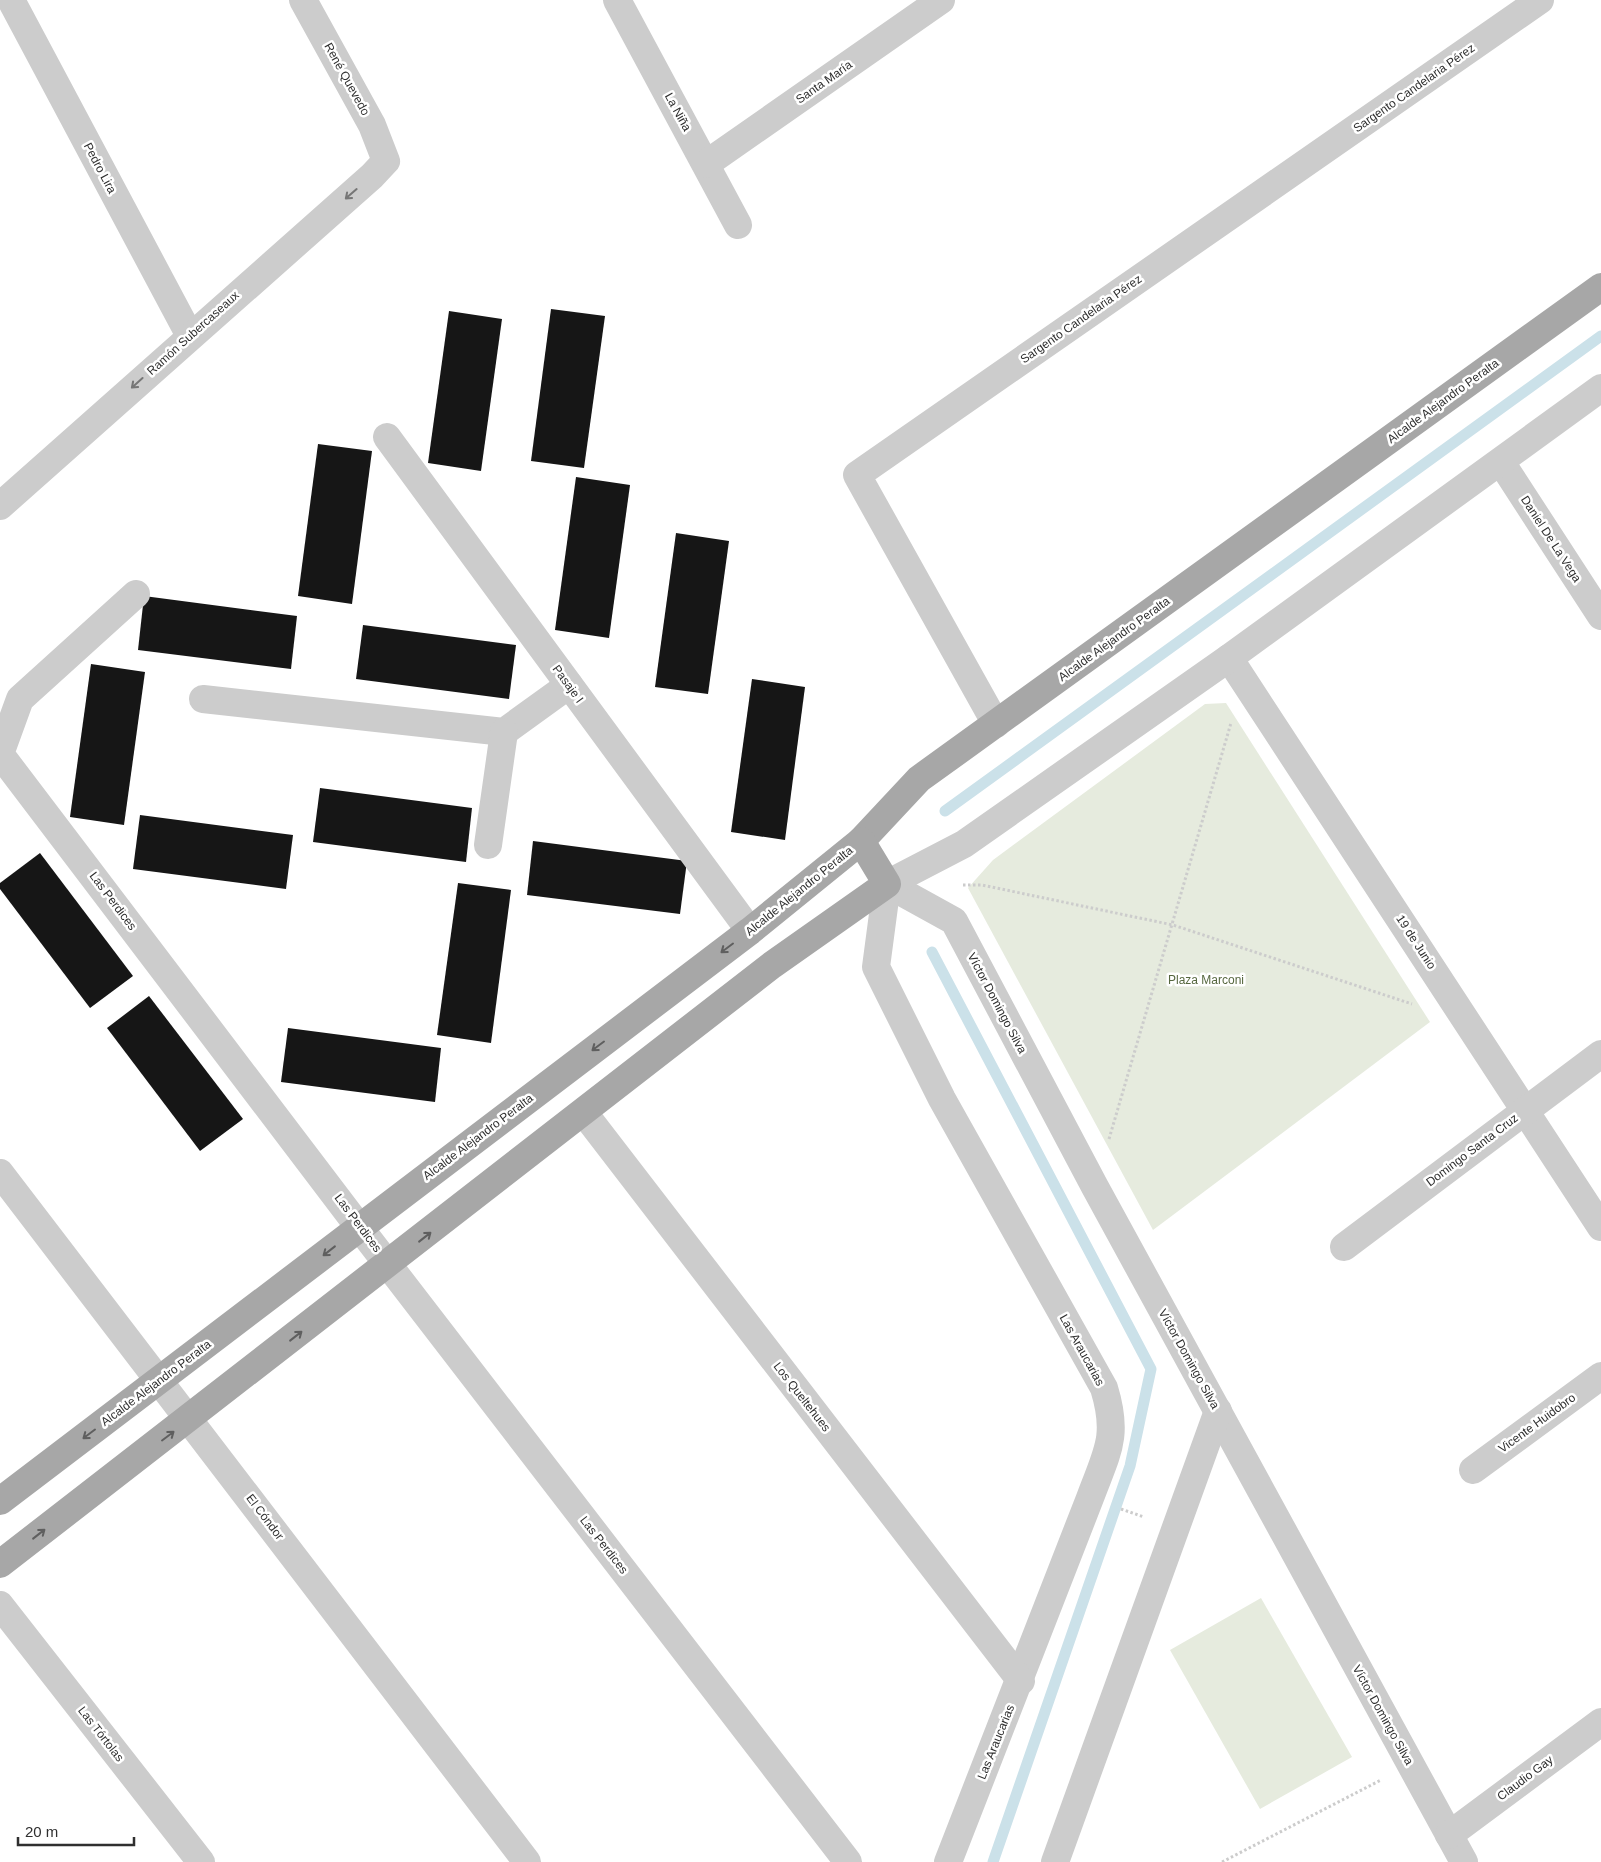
<svg xmlns="http://www.w3.org/2000/svg" width="1601" height="1862" font-family="Helvetica,sans-serif">
<style>
.green{fill:#e6ebde}
.lines{fill:none;stroke-linecap:round;stroke-linejoin:round}
.stream{stroke:#cbe1e9;stroke-width:11}
.building{fill:#161616}
.path{stroke:#ccc;stroke-width:3;stroke-dasharray:2.5 2.5;stroke-linecap:butt}
.minor{stroke:#ccc;stroke-width:28}
.major{stroke:#a7a7a7;stroke-width:28}
.oneway{stroke:#767676}
.oneway2{stroke:#5f5f5f}
.labels{text-anchor:middle;dominant-baseline:central;stroke-width:5;stroke-linejoin:round;paint-order:stroke}
.street-label{font-size:12px;fill:#2f2f2f;stroke:#fff}
.park-label{font-size:12px;fill:#56673f;stroke:#fff}
</style>
<rect width="100%" height="100%" fill="#fff"/>
<g class="green">
<path d="M1226,703l204,319 -277,208 -185,-342 25,-28 212,-156z"/>
<path d="M1261,1598l91,159 -92,52 -90,-159z"/>
</g>
<g class="lines">
<g class="stream">
<path d="M945,811l656,-475"/>
<path d="M932,952l219,417 -21,97 -137,396"/>
</g>
</g>
<g class="building">
<path d="M551,309l54,7 -21,152 -53,-7z"/>
<path d="M449,311l53,8 -21,152 -53,-8z"/>
<path d="M318,444l54,7 -20,153 -54,-8z"/>
<path d="M576,477l54,8 -21,153 -54,-8z"/>
<path d="M676,533l53,8 -21,153 -53,-7z"/>
<path d="M144,596l153,20 -6,53 -153,-19z"/>
<path d="M363,625l153,20 -7,54 -153,-20z"/>
<path d="M91,664l54,8 -21,153 -54,-8z"/>
<path d="M752,679l53,8 -20,153 -54,-8z"/>
<path d="M320,788l152,20 -6,54 -153,-20z"/>
<path d="M140,815l153,20 -7,54 -153,-20z"/>
<path d="M533,841l154,20 -7,53 -153,-19z"/>
<path d="M40,853l93,123 -43,32 -90,-119v-6z"/>
<path d="M458,883l53,7 -20,153 -54,-8z"/>
<path d="M149,996l94,123 -43,32 -93,-123z"/>
<path d="M288,1028l153,20 -6,54 -154,-20z"/>
</g>
<g class="lines">
<g class="path">
<path d="M963,885h19l191,40 239,79"/>
<path d="M1109,1139l122,-416"/>
<path d="M1121,1509l23,8"/>
<path d="M1222,1862l159,-82"/>
</g>
<g class="minor">
<path d="M11,0l179,336"/>
<path d="M617,0l121,225"/>
<path d="M706,164l235,-164"/>
<path d="M387,437l363,494"/>
<path d="M1501,462l100,154"/>
<path d="M0,506l372,-330 14,-15 -14,-36 -69,-125"/>
<path d="M136,594l-116,105 -20,55 359,473 489,635"/>
<path d="M1229,658l372,569"/>
<path d="M203,699l301,33 65,-47"/>
<path d="M996,724l-139,-249 683,-475"/>
<path d="M488,845l16,-113"/>
<path d="M887,884l67,37 141,266 369,675"/>
<path d="M887,884l-11,83 66,132 162,289c15,49 3,64 -14,110l-142,364"/>
<path d="M887,884l77,-40 265,-186 372,-270"/>
<path d="M584,1113l437,568"/>
<path d="M0,1173l527,689"/>
<path d="M1344,1247l257,-193"/>
<path d="M1473,1470l128,-94"/>
<path d="M0,1605l201,257"/>
<path d="M1449,1835l152,-113"/>
<path d="M1055,1862l163,-451"/>
</g>
<g class="major">
<path d="M0,1501l750,-570 111,-90 58,-62 682,-492"/>
<path d="M0,1564l772,-599 115,-81 -26,-43"/>
</g>
</g>
<defs><path id="oneway-shaft" d="M-6 0H5M1.5-3L5.5 0L1.5 3" fill="none" stroke-width="1.6" stroke-linecap="round" stroke-linejoin="round" transform="scale(1.25)"/></defs>
<g class="oneway">
<use href="#oneway-shaft" transform="translate(351 194) rotate(139)"/>
<use href="#oneway-shaft" transform="translate(137 383) rotate(138)"/>
</g>
<g class="oneway2">
<use href="#oneway-shaft" transform="translate(727 948) rotate(143)"/>
<use href="#oneway-shaft" transform="translate(598 1046) rotate(143)"/>
<use href="#oneway-shaft" transform="translate(425 1237) rotate(-38)"/>
<use href="#oneway-shaft" transform="translate(329 1251) rotate(142)"/>
<use href="#oneway-shaft" transform="translate(296 1336) rotate(-38)"/>
<use href="#oneway-shaft" transform="translate(89 1434) rotate(143)"/>
<use href="#oneway-shaft" transform="translate(168 1436) rotate(-37)"/>
<use href="#oneway-shaft" transform="translate(39 1534) rotate(-38)"/>
</g>
<g class="labels">
<g class="street-label">
<text transform="translate(347 79) rotate(61)">René Quevedo</text>
<text transform="translate(824 82) rotate(-35)">Santa María</text>
<text transform="translate(1414 88) rotate(-35)">Sargento Candelaria Pérez</text>
<text transform="translate(678 112) rotate(61)">La Niña</text>
<text transform="translate(100 168) rotate(62)">Pedro Lira</text>
<text transform="translate(1081 319) rotate(-35)">Sargento Candelaria Pérez</text>
<text transform="translate(193 333) rotate(-42)">Ramón Subercaseaux</text>
<text transform="translate(1443 401) rotate(-36)">Alcalde Alejandro Peralta</text>
<text transform="translate(1551 539) rotate(57)">Daniel De La Vega</text>
<text transform="translate(1114 639) rotate(-36)">Alcalde Alejandro Peralta</text>
<text transform="translate(568 684) rotate(54)">Pasaje I</text>
<text transform="translate(799 891) rotate(-39)">Alcalde Alejandro Peralta</text>
<text transform="translate(113 901) rotate(53)">Las Perdices</text>
<text transform="translate(1416 942) rotate(57)">19 de Junio</text>
<text transform="translate(997 1003) rotate(62)">Víctor Domingo Silva</text>
<text transform="translate(478 1137) rotate(-37)">Alcalde Alejandro Peralta</text>
<text transform="translate(1472 1150) rotate(-37)">Domingo Santa Cruz</text>
<text transform="translate(358 1223) rotate(53)">Las Perdices</text>
<text transform="translate(1082 1350) rotate(61)">Las Araucarias</text>
<text transform="translate(1189 1359) rotate(61)">Víctor Domingo Silva</text>
<text transform="translate(156 1383) rotate(-37)">Alcalde Alejandro Peralta</text>
<text transform="translate(802 1397) rotate(52)">Los Queltehues</text>
<text transform="translate(1537 1423) rotate(-36)">Vicente Huidobro</text>
<text transform="translate(265 1517) rotate(53)">El Cóndor</text>
<text transform="translate(604 1545) rotate(52)">Las Perdices</text>
<text transform="translate(1383 1715) rotate(61)">Víctor Domingo Silva</text>
<text transform="translate(101 1734) rotate(52)">Las Tórtolas</text>
<text transform="translate(996 1742) rotate(-68)">Las Araucarias</text>
<text transform="translate(1525 1778) rotate(-37)">Claudio Gay</text>
</g>
<g class="park-label">
<text x="1206" y="980">Plaza Marconi</text>
</g>
</g>
<path d="M18 1837v8h116v-8" fill="none" stroke="#2f2f2f" stroke-width="2.5"/>
<text x="25" y="1837" font-size="15" fill="#2f2f2f" stroke="#ffffff" stroke-width="4" paint-order="stroke">20 m</text>
</svg>
